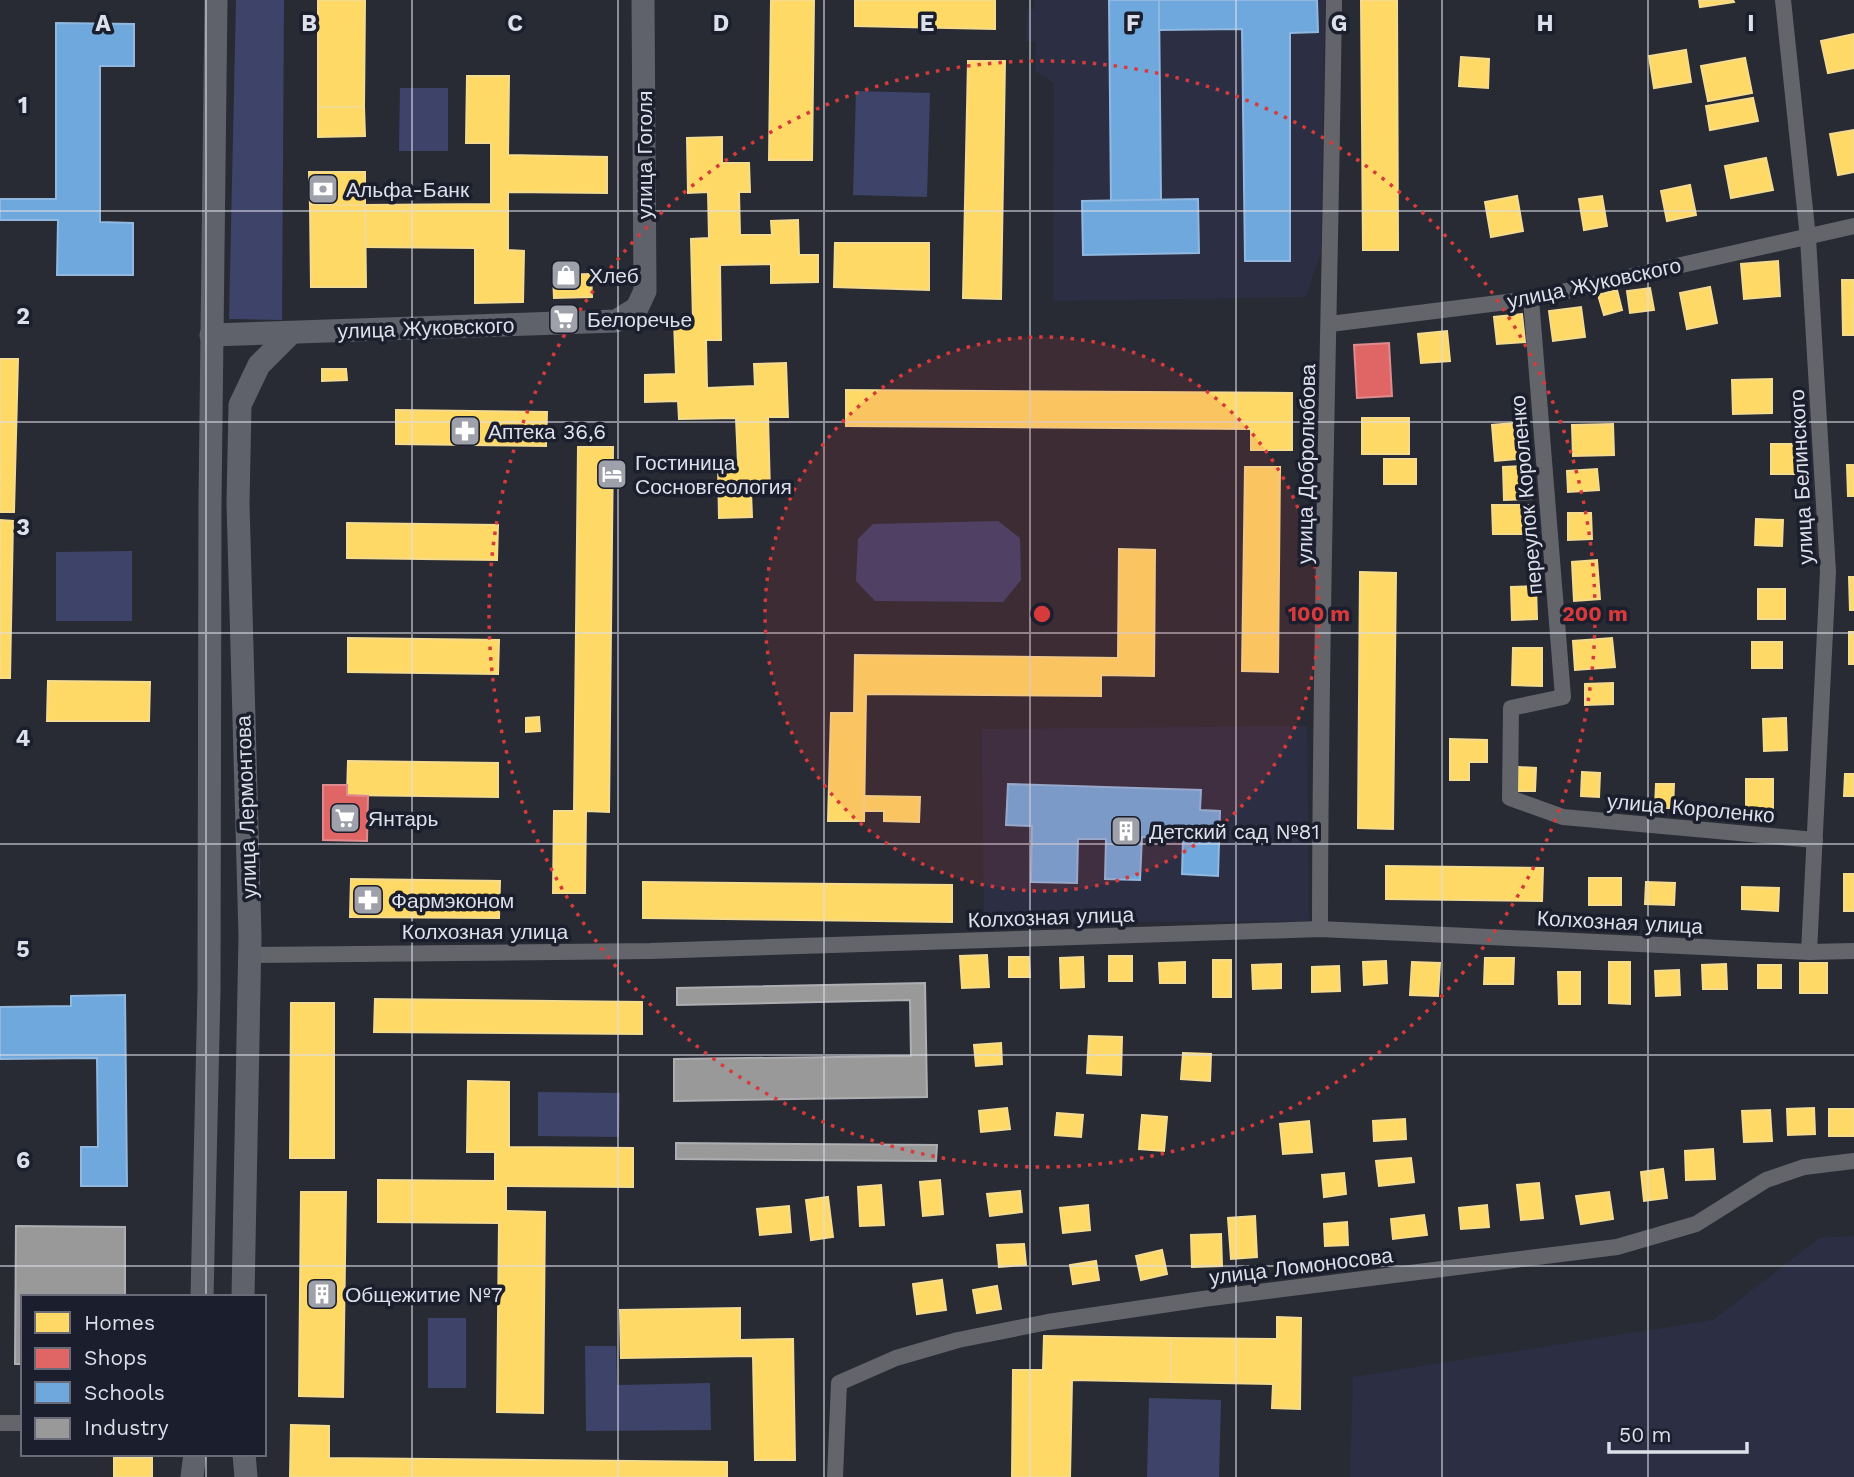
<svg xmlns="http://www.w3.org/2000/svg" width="1854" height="1477" font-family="'Work Sans',sans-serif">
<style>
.built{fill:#2c2e43}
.green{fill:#3e436a}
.homes{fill:#ffd966;stroke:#f5db8e;stroke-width:2}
.shops{fill:#e06666;stroke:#df8a8e;stroke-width:2}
.schools{fill:#6fa8dc;stroke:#90b8e0;stroke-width:2}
.industry{fill:#999;stroke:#adaeb1;stroke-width:2}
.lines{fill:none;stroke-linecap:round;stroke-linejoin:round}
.street{stroke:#63656b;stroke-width:16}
.secondary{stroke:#60626b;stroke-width:23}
.grid{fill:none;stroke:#dddfea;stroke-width:2;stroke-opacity:0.55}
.ring{fill:none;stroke:#d73a3b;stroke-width:3.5;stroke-dasharray:3.5 7}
.labels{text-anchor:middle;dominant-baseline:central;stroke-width:7;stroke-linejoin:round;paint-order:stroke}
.street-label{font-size:21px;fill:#dddfea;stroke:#1b1e2d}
.poi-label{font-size:21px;fill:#dddfea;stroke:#1b1e2d;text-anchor:start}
.grid-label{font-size:23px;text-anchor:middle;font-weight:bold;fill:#dddfea;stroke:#1b1e2d;stroke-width:7;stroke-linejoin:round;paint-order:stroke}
.centre{fill:#d73a3b;stroke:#1b1e2d;stroke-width:3.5}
.ring-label{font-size:21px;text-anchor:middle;font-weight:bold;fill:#d73a3b;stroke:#1b1e2d;stroke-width:7;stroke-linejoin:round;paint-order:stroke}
</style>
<rect width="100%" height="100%" fill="#292b34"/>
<g class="built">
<path d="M1035,0h290l-4,251 -15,46 -253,4 1,-218 -19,-12 1,-29 -10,-1 1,-32h8z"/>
<path d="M1307,726l2,195 -325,2 -2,-194z"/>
<path d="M1854,1236v241h-504l3,-100 360,-57 107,-82z"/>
</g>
<g class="green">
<path d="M236,0h48l-2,320 -53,-1z"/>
<path d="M400,88h48v63h-49z"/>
<path d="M856,91l74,2 -3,104 -74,-2z"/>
<path d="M998,521l22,17 1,42 -18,22 -128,-1 -19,-20 2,-42 15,-15z"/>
<path d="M132,551v70h-76v-69z"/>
<path d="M538,1092l82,1 -1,44 -81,-1z"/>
<rect x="428" y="1318" width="38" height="70"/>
<path d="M585,1346h31l1,39 93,-2 1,47 -125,1z"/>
<path d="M1149,1398l72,2 -2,77h-72z"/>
</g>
<g class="homes">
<path d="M318,0h47l-1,107h-46z"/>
<path d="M771,0h43l-2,160h-43z"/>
<path d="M855,0h140v29l-140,-3z"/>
<path d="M1361,0h36l1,250h-35z"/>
<path d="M1699,0h34l1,2 -34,5z"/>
<path d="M1854,34v34l-26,5 -7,-32z"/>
<path d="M1686,50l5,32 -37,6 -5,-32z"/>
<path d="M1461,57l28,2 -1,29 -29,-2z"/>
<path d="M1745,58l7,35 -44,8 -7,-35z"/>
<path d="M968,61h37l-4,238 -38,-1z"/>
<path d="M467,76h42l-1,79 99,2v36l-99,-1v58l16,1 -1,51 -48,1v-55l-109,-1 -1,-42 126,-1v-61h-25z"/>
<path d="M1753,98l5,23 -48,9 -4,-24z"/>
<path d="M318,107h46l1,29 -47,1z"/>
<path d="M1854,130v42l-16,3 -8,-41z"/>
<path d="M722,137v26h27l1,29h-11l1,43h32l-1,-14 27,-1 1,35h19v27l-47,1v-19l-51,1 1,75h-15l1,48 48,-2 -1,-22 32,-1 2,54h-20l2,74 -19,1 1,25 -33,1 -1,-53 20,-1 -2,-46 -57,1 -1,-18 -33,1v-27l31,-1 -2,-53 19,-1 -2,-81 18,-1 -1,-46 -20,1 -1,-55z"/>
<path d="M1766,158l7,32 -42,8 -6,-32z"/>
<path d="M309,172h56v33h-55z"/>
<path d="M1690,185l6,30 -29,6 -6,-30z"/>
<path d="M1517,196l6,35 -32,6 -6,-35z"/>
<path d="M1602,196l5,30 -23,4 -5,-31z"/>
<path d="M310,205h55l1,82h-55z"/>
<path d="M835,243h94v47l-95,-3z"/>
<path d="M1778,261l2,35 -36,3 -3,-35z"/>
<path d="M591,274l1,23 -38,1 -1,-23z"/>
<path d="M1842,280h12v55h-11z"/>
<path d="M1710,287l7,36 -30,6 -7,-36z"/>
<path d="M1650,288l4,22 -24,3 -3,-22z"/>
<path d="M1617,290l5,20 -18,5 -6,-20z"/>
<path d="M1581,307l4,30 -32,4 -4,-30z"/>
<path d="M1522,314l3,28 -28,2 -3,-27z"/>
<path d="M1447,331l3,30 -29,2 -3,-29z"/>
<path d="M0,359h18l-4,153h-14z"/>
<path d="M322,369h24l1,11 -25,1z"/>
<path d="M1772,379v34l-39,1 -1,-34z"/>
<path d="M846,390l446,3v57h-41v-21l-405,-3z"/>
<path d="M396,410l151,2 -1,34 -150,-2z"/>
<rect x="1362" y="418" width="47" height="36"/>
<path d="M1527,422l3,36 -35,3 -3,-36z"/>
<path d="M1613,424l1,31 -41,1 -1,-31z"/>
<rect x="1771" y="444" width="26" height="30"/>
<path d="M578,447h35l-4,365 -23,-1 -1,82h-32l1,-82h20z"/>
<rect x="1384" y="459" width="32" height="25"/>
<path d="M1847,465h7v31h-6z"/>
<path d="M1529,466l2,33 -27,1 -1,-33z"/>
<path d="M1245,467h35l-2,205 -36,-1z"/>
<path d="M1597,469l2,21 -31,2 -1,-21z"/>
<path d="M1492,505h39l1,29h-39z"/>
<path d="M1568,513h23l1,26 -24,1z"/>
<path d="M1756,519l27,1 -1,26 -27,-1z"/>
<path d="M0,520l13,1 -3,157h-10z"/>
<path d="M347,523l151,2 -1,35 -150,-2z"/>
<path d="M1119,549l36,1 -1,126 -53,-1v21l-235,-2 -2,127h-36l3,-108h23l1,-58 263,3z"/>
<path d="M1597,560l3,39 -26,2 -2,-39z"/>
<path d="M1360,572l36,1 -3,256 -35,-1z"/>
<path d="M1849,577h5v33h-4z"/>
<path d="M1536,586l1,33 -25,1 -1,-33z"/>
<rect x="1758" y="589" width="27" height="30"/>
<rect x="1849" y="632" width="5" height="32"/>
<path d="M348,638l151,2 -1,34 -150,-2z"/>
<path d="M1612,638l3,29 -40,3 -2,-29z"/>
<rect x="1752" y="642" width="30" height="26"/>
<path d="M1513,648h29v38l-30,-1z"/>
<path d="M48,681l102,1 -1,39h-102z"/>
<path d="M1613,683v21l-28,1v-21z"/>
<path d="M539,717l1,14 -14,1v-14z"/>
<path d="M1786,718l1,32 -23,1 -1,-32z"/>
<path d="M1450,739l37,1v22h-18v18h-19z"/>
<path d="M348,761l150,2v34l-151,-2z"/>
<path d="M1518,767l18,1 -1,23h-18z"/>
<path d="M1582,772l18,1 -1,24 -18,-1z"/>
<path d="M1845,774h9v22h-10z"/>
<rect x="1746" y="779" width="27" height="40"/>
<path d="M1656,784h18l-1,24h-18z"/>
<path d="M865,796l55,1 -1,25 -35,-1v-10h-20z"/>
<path d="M1386,866l157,2 -1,33 -156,-2z"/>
<rect x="1844" y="874" width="10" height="37"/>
<rect x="1589" y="878" width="32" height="27"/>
<path d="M351,879l149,2 -1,37 -149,-1z"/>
<path d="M643,882l309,3v37l-309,-4z"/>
<path d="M1646,882l29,1 -1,22 -29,-1z"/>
<path d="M1742,887l37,1 -1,23 -36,-2z"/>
<path d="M987,955l2,32 -27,1 -2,-32z"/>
<rect x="1109" y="956" width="23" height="25"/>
<path d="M1009,957h20l1,20h-21z"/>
<path d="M1083,957l1,30 -23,1 -1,-30z"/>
<path d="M1485,958h29l-1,26h-29z"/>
<rect x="1213" y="960" width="18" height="37"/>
<path d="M1386,961l1,22 -23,2 -1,-23z"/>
<path d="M1185,962v21h-25l-1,-20z"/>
<path d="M1412,962l28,1 -2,33 -28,-1z"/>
<path d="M1609,962h21v42l-21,-1z"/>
<rect x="1800" y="963" width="27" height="30"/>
<path d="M1281,964v24l-28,1 -1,-24z"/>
<path d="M1726,964l1,25h-24l-1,-24z"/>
<rect x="1758" y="965" width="23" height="23"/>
<path d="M1339,966l1,25 -28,1v-25z"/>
<path d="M1679,970l1,25 -24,1 -1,-25z"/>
<path d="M1558,972h22v32h-21z"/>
<path d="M375,999l267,3v32l-268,-2z"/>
<path d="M291,1003h43v155h-44z"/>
<path d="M1089,1036l33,1 -1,38 -34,-2z"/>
<path d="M1001,1043l1,21 -26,2 -2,-21z"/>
<path d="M1183,1053l28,1 -1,27 -29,-2z"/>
<path d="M468,1081l41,1v65l124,1v39l-127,-1v25l39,1 -2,201 -46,-1 2,-189 -121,-1v-42l117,1v-29h-28z"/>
<path d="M1007,1108l3,21 -29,3 -2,-21z"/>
<path d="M1814,1108l1,26 -27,1 -1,-26z"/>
<rect x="1829" y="1109" width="25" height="27"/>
<path d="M1770,1110l2,31 -28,1 -2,-31z"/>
<path d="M1057,1113l26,2 -2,22 -26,-2z"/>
<path d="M1142,1115l25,2 -3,34 -25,-2z"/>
<path d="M1405,1119l1,20 -32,2 -1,-20z"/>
<path d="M1309,1121l3,31 -29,2 -3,-30z"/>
<path d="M1713,1149l2,30 -29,1 -1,-29z"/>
<path d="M1411,1158l3,24 -35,4 -3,-25z"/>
<path d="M1663,1169l4,29 -23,3 -3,-29z"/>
<path d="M1344,1173l2,21 -22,3 -2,-22z"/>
<path d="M940,1180l3,34 -20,2 -3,-34z"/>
<path d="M1539,1183l4,35 -22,2 -4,-35z"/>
<path d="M881,1185l3,40 -24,1 -2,-39z"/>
<path d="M1020,1191l2,21 -32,4 -3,-22z"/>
<path d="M301,1192h45l-3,205 -44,-1z"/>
<path d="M1609,1192l4,27 -32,5 -5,-28z"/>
<path d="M828,1197l5,40 -22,3 -5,-40z"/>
<path d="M1088,1205l2,25 -27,3 -3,-25z"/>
<path d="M1487,1205l2,22 -28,2 -2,-21z"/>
<path d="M789,1206l2,26 -31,3 -3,-26z"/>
<path d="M1424,1215l3,20 -34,4 -2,-20z"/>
<path d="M1255,1216l2,41 -26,2 -3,-41z"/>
<path d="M1347,1222l1,23 -23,1 -1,-22z"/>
<path d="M1221,1234l1,32 -30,1 -1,-32z"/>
<path d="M1024,1244l2,21 -27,2 -2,-22z"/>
<path d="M1162,1250l5,24 -26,6 -5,-24z"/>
<path d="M1096,1261l3,19 -26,4 -3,-19z"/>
<path d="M942,1280l4,30 -29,4 -4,-30z"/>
<path d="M997,1286l4,23 -24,4 -4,-23z"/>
<path d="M740,1308v32l53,-1 2,121h-40l-2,-104 -132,2 -1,-48z"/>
<path d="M1277,1317l24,1 -1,91 -28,-1 1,-24 -102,-2v-44l106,1z"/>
<path d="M1044,1336l127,2v44l-99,-2 -2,97h-58l1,-107h30z"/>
<path d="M291,1425l38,1v32l398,4v15h-437z"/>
<rect x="114" y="1458" width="38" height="19"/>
</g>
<g class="shops">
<path d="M1389,343l3,53 -35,2 -3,-53z"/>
<path d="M323,785h24v10l21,1 -1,45 -44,-1z"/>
</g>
<g class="schools">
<path d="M1109,0h50l2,200 -50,1z"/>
<path d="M1159,0h158l1,32 -28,1v228h-45l-3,-232 -83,1z"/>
<path d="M56,23l78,1v42h-34v156l33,1v52h-76l1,-55h-58v-21h56z"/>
<path d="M1198,199l1,54 -116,2 -1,-54z"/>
<path d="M1008,784l193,6 -1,20 20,1 -2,65 -36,-2 1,-36 -41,-1 -2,43 -35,-1 1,-40h-28l-1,44 -46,-1 1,-56 -26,-1z"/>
<path d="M125,995l2,191h-46v-39h17l-1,-89 -97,1v-52l71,-1v-10z"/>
</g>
<g class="industry">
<path d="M925,983l2,114 -253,4v-42l237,-3 -1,-56 -233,5v-17z"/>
<path d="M676,1143l261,2 -1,16 -260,-2z"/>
<path d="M16,1226l109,1v70h-102v67h-8z"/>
</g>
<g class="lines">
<g class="street">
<path d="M1783,0l25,238 20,334 -19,380"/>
<path d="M1531,299l32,398 -52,11 -1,90 53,19 252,23"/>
<path d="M1330,324l201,-25 323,-73"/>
<path d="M1320,929c0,-310 10,-619 14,-929"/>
<path d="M250,955l400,-4 670,-22 489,23 45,-1"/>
<path d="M0,1423h23"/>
<path d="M835,1477l4,-94 57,-25 62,-18 90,-18 155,-23 414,-52 79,-23 70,-44 38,-13 50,-6"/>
</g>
<g class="secondary">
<path d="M211,335l405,-14 21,-13 8,-17 -2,-291"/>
<path d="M202,1297l7,-307 1,-488 6,-502"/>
<path d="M243,1297l7,-361 -12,-433 2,-98 19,-40 31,-31"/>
<path d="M244,1454l2,23"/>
<path d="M192,1477l3,-23"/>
</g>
</g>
<path class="grid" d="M206,0v1297M412,0v1477M618,0v1477M824,0v1477M1030,0v1477M1236,0v1477M1442,0v1477M1648,0v1477M0,211h1854M0,422h1854M0,633h1854M0,844h1854M0,1055h1854M0,1266h1854M206,1454v23"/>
<circle cx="1042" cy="614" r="277" fill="#d73a3b" fill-opacity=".12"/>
<g class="ring">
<circle cx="1042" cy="614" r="277"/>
<circle cx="1042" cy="614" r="553"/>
</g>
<defs>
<g id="bank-square" transform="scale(1.575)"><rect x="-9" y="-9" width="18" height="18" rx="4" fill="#9ea0aa" stroke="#1b1e2d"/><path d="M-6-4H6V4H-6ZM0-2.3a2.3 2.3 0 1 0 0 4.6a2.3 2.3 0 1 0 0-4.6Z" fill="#fff"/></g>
<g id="shop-square" transform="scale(1.575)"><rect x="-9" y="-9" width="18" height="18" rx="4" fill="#9ea0aa" stroke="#1b1e2d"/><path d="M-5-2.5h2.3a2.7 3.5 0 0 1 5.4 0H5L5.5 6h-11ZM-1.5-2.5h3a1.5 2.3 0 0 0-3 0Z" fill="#fff"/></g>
<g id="supermarket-square" transform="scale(1.575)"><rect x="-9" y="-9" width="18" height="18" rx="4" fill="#9ea0aa" stroke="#1b1e2d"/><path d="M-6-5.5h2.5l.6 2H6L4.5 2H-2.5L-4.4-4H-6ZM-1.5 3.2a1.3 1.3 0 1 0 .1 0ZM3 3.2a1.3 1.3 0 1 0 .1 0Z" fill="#fff"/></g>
<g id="pharmacy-square" transform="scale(1.575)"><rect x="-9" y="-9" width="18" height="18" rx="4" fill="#9ea0aa" stroke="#1b1e2d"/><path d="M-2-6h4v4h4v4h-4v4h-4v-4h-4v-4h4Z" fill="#fff"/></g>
<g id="hotel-square" transform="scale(1.575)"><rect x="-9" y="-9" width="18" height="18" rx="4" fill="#9ea0aa" stroke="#1b1e2d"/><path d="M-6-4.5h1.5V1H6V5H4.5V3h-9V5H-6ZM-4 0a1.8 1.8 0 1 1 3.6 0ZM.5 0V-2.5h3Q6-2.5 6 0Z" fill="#fff"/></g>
<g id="building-square" transform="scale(1.575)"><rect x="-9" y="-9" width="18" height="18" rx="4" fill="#9ea0aa" stroke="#1b1e2d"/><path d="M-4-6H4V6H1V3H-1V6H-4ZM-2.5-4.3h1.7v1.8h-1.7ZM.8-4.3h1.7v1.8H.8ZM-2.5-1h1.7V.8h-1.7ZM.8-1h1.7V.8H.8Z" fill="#fff"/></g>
</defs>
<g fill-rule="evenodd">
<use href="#bank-square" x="323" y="189"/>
<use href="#shop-square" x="566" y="275"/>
<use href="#supermarket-square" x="564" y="319"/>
<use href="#pharmacy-square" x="465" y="431"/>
<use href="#hotel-square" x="612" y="474"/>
<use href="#supermarket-square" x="345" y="818"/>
<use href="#building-square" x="1126" y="831"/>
<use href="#pharmacy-square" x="368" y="900"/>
<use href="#building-square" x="322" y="1294"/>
</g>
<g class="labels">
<g class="street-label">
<text transform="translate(644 155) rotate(-90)">улица Гоголя</text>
<text transform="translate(1594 283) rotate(-12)">улица Жуковского</text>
<text transform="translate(426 328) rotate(-2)">улица Жуковского</text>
<text transform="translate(1306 464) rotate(-89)">улица Добролюбова</text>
<text transform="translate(1801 477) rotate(-93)">улица Белинского</text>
<text transform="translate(1526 495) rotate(-95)">переулок Короленко</text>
<text transform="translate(246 807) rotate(-92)">улица Лермонтова</text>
<text transform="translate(1691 808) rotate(5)">улица Короленко</text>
<text transform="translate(1051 917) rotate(-2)">Колхозная улица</text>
<text transform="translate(1620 922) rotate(3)">Колхозная улица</text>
<text x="485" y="931">Колхозная улица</text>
<text transform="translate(1301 1266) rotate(-7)">улица Ломоносова</text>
</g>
<g class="poi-label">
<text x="346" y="189">Альфа-Банк</text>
<text x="589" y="275">Хлеб</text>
<text x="587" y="319">Белоречье</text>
<text x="488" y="431">Аптека 36,6</text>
<text x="635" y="462">Гостиница<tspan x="635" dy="24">Сосновгеология</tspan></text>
<text x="368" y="818">Янтарь</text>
<text x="1149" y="831">Детский сад №81</text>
<text x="391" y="900">Фармэконом</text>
<text x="345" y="1294">Общежитие №7</text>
</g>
</g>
<g class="grid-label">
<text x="103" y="31">A</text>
<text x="309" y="31">B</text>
<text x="515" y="31">C</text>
<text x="721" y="31">D</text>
<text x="927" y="31">E</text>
<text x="1133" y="31">F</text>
<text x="1339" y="31">G</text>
<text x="1545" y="31">H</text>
<text x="1751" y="31">I</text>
<text x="23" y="113">1</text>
<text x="23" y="324">2</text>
<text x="23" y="535">3</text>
<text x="23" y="746">4</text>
<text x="23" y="957">5</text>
<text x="23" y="1168">6</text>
</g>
<circle cx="1042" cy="614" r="10" class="centre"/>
<g class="ring-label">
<text x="1319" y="621">100 m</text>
<text x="1595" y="621">200 m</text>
</g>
<rect x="21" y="1295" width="245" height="161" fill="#1b1e2d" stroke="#696b79" stroke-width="2"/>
<rect x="35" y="1312" width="35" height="21" fill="#ffd966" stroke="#696b79" stroke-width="2"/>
<text x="84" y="1330" font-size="21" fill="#dddfea">Homes</text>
<rect x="35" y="1348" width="35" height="21" fill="#e06666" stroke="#696b79" stroke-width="2"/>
<text x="84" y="1365" font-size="21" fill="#dddfea">Shops</text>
<rect x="35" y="1382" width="35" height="21" fill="#6fa8dc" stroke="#696b79" stroke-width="2"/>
<text x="84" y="1400" font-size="21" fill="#dddfea">Schools</text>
<rect x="35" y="1418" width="35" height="21" fill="#999999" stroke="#696b79" stroke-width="2"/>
<text x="84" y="1435" font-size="21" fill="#dddfea">Industry</text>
<path d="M1609 1442v10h138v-10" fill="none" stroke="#dddfea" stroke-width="3.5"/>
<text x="1619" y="1442" font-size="21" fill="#dddfea" stroke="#1b1e2d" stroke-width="5" paint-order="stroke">50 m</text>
</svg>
